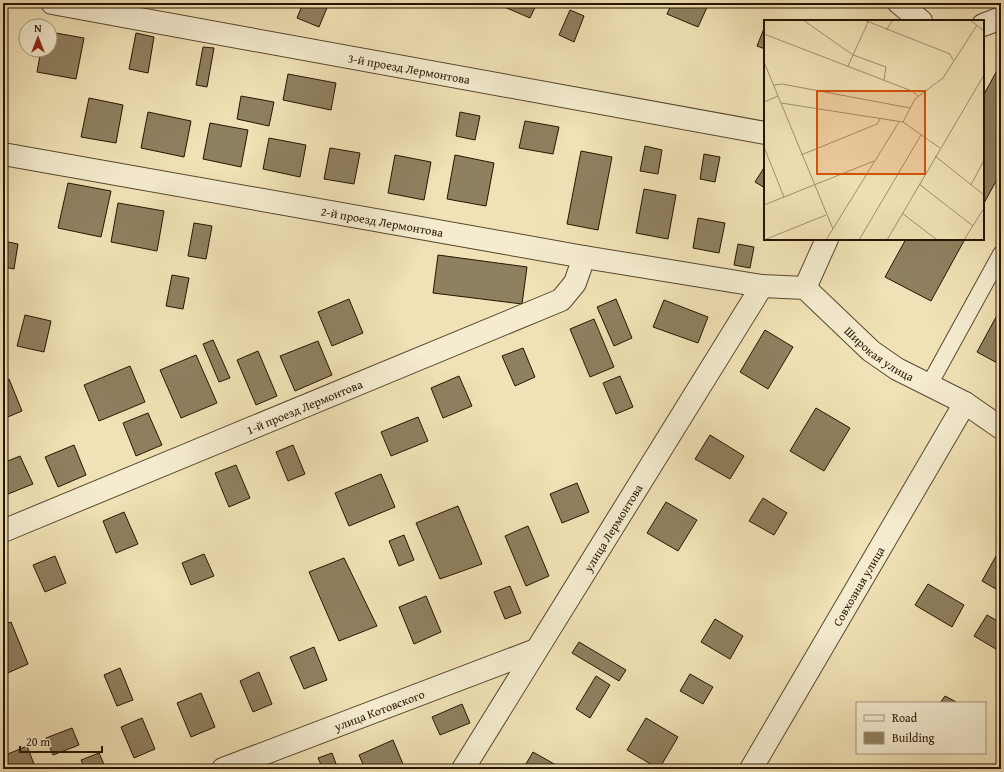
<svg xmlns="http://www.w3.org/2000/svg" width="1004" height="772" font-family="'Gentium Book Plus',serif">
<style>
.building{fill:#8f805f;stroke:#261500}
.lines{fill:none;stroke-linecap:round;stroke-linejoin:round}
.service-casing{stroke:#58482e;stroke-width:18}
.minor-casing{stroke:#58482e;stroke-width:24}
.service{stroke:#f5ecd0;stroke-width:16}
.minor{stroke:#f5ecd0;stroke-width:22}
.labels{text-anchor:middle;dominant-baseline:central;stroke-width:4;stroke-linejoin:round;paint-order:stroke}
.street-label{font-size:12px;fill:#261500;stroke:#f5ecd0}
.inset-road{fill:none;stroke:#9f906d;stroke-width:1}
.view{fill:#d5520b;fill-opacity:0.15;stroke:#d5520b;stroke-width:2}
.inset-edge{fill:none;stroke:#261500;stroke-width:2}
</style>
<rect width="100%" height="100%" fill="#f0e2b6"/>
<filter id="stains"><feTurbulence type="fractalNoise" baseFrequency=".005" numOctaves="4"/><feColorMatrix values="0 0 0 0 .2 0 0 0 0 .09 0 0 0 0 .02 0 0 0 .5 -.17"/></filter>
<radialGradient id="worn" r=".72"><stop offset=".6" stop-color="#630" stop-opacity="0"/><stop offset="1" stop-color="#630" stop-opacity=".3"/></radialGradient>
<g class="building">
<path d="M303,3h26l-10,24 -22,-9z"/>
<path d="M503,3h34l-7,15 -28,-12z"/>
<path d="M672,3h37l-11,24 -31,-13z"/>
<path d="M570,10l14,6 -10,26 -15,-7z"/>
<path d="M765,26v23l-8,-3z"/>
<path d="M50,32l34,6 -8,41 -39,-7 4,-22h9z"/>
<path d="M136,33l18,4 -6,36 -19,-4z"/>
<path d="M203,47l11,1 -7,39 -11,-2z"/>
<path d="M999,67l2,1v104l-18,33v-109z"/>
<path d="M288,74l48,9 -5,27 -48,-10z"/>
<path d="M241,96l33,6 -5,24 -32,-7z"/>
<path d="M89,98l34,7 -7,38 -35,-6z"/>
<path d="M148,112l43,9 -7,36 -43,-9z"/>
<path d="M460,112l20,4 -5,24 -19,-4z"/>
<path d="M525,121l34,6 -6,27 -34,-6z"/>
<path d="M210,123l38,7 -7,37 -38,-8z"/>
<path d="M269,138l37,7 -6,32 -37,-8z"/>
<path d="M645,146l17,4 -4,24 -18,-3z"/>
<path d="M330,148l30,5 -6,31 -30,-5z"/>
<path d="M581,151l31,6 -14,73 -31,-6z"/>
<path d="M704,154l16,3 -5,25 -15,-3z"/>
<path d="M395,155l36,7 -7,38 -36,-7z"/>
<path d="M455,155l39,8 -8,43 -39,-7z"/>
<path d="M765,166v22l-10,-6z"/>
<path d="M68,183l43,8 -10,46 -43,-9z"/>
<path d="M644,189l32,6 -8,44 -32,-6z"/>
<path d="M118,203l46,8 -7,40 -46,-9z"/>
<path d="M698,218l27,5 -6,30 -26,-5z"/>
<path d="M194,223l18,3 -6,33 -18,-3z"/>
<path d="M906,239h59l-34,62 -46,-24z"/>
<path d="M3,241l15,3 -4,25 -11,-2z"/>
<path d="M738,244l16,3 -4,21 -16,-3z"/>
<path d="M438,255l89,12 -5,37 -89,-11z"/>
<path d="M172,275l17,3 -6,31 -17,-3z"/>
<path d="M349,299l14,34 -31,13 -14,-34z"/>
<path d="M616,299l16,39 -18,8 -17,-39z"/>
<path d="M664,300l44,17 -10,26 -45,-16z"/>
<path d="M1001,308v57l-24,-13z"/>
<path d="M25,315l26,6 -7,31 -27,-6z"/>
<path d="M594,319l20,48 -24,10 -20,-48z"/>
<path d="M765,330l28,17 -25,42 -28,-17z"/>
<path d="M213,340l17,38 -11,4 -16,-38z"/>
<path d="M318,341l14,34 -37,16 -15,-35z"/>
<path d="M523,348l12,29 -20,9 -13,-30z"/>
<path d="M258,351l19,45 -21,9 -19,-45z"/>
<path d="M196,355l21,48 -36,15 -21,-48z"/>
<path d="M130,366l15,36 -46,19 -15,-36z"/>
<path d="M459,376l13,30 -29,12 -12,-30z"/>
<path d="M620,376l13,31 -17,7 -13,-31z"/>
<path d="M9,379l13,32 -19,8v-37z"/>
<path d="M816,408l34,20 -26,43 -34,-20z"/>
<path d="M148,413l14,32 -26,11 -13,-33z"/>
<path d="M418,417l10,24 -37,15 -10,-24z"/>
<path d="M710,435l34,21 -14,23 -35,-20z"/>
<path d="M74,445l12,30 -28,12 -13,-30z"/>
<path d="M293,445l12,29 -17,7 -12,-29z"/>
<path d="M20,456l13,28 -30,12v-33z"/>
<path d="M236,465l14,33 -21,9 -14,-34z"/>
<path d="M381,474l14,33 -46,19 -14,-33z"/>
<path d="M577,483l12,29 -27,11 -12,-29z"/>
<path d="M763,498l24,15 -13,22 -25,-14z"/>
<path d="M666,502l31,18 -19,31 -31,-18z"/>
<path d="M458,506l24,58 -42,15 -24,-56z"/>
<path d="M124,512l14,32 -22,9 -13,-32z"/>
<path d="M528,526l21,50 -23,10 -21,-50z"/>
<path d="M404,535l10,25 -15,6 -10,-25z"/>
<path d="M1000,549l1,32 -5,8 -14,-8z"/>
<path d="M204,554l10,22 -23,9 -9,-22z"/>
<path d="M55,556l11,27 -21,9 -12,-27z"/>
<path d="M344,558l33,68 -38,15 -30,-69z"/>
<path d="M928,584l36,21 -12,22 -37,-22z"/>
<path d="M510,586l11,27 -16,6 -11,-27z"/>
<path d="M426,596l15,36 -27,12 -15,-37z"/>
<path d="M987,615l14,8v29l-27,-16z"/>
<path d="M715,619l28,17 -13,23 -29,-17z"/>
<path d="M11,622l17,42 -25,11v-50z"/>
<path d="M579,642l47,28 -7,11 -47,-28z"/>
<path d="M314,647l13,33 -23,9 -14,-32z"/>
<path d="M120,668l13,32 -16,6 -13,-31z"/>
<path d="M259,672l13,32 -19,8 -13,-31z"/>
<path d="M690,674l23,13 -10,17 -23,-13z"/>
<path d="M596,676l14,9 -20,33 -14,-9z"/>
<path d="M201,693l14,34 -24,10 -14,-34z"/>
<path d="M945,696l13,7h-18z"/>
<path d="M462,704l8,19 -30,12 -8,-18z"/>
<path d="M142,718l13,31 -21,9 -13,-31z"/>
<path d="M646,718l32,19 -19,32 -32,-19z"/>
<path d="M72,728l7,17 -26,10 -7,-17z"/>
<path d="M393,740l12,29h-40l-6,-14z"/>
<path d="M27,746l9,23h-33v-13z"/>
<path d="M533,752l30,17h-40z"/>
<path d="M99,753l7,16h-21l-4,-9z"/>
<path d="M332,753l6,16h-15l-5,-11z"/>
</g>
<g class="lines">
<g class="service-casing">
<path id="service" d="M929,385l72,-131"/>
</g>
<g class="minor-casing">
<g id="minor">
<path id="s1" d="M52,3l713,130"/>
<path d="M899,3l22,18"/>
<path d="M983,25l18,-7"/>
<path id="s2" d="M3,154l581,103 178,29 43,2 66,63 26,18 68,34 36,25"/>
<path d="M805,288l22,-49"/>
<path id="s3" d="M3,531l558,-231 14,-17 9,-26"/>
<path id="s4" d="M223,769l313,-119"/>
<path id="s5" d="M463,769l299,-483"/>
<path id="s6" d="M751,769l214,-366"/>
</g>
</g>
<use href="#service" class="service"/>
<use href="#minor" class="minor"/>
</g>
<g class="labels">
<g class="street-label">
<text stroke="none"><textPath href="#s1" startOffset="363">3-й проезд Лермонтова</textPath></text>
<text stroke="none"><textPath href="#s2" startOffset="385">2-й проезд Лермонтова</textPath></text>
<text stroke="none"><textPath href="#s2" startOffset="913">Широкая улица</textPath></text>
<text stroke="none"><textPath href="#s3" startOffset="326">1-й проезд Лермонтова</textPath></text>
<text stroke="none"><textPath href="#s5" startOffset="284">улица Лермонтова</textPath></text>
<text stroke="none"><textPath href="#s6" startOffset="212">Совхозная улица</textPath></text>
<text stroke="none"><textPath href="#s4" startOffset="167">улица Котовского</textPath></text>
</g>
</g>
<g transform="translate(764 20)">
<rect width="220" height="220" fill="#f0e2b6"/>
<path class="inset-road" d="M39,0l50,35 33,12 -2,13M100,0l86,34 3,6M206,0l14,11M122,10l7,-10M0,14l148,57 6,5M0,42l69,167M84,46l21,-46M10,65l8,-1 128,24M0,82l14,-6M17,83l122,19 37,26M139,102l12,-23 28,-21 34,-53M0,127l20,50M37,135l76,-31 3,-5M171,136l49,39M155,164l54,42M207,165l13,-25M0,185l110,-44M138,193l35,27M0,220l62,-25M62,220l73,-118M95,220l62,-105M123,220l97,-165M200,220l20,-32"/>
<path class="view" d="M53,71h108v83h-108z"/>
<rect width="220" height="220" class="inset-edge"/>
</g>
<rect width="1004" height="772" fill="none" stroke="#f0e2b6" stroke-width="16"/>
<rect x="4" y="4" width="996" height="764" fill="none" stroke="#261500" stroke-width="2"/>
<rect x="8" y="8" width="988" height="756" fill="none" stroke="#261500"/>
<rect x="856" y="702" width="130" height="52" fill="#f5ecd0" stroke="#a2967d"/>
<rect x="864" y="715" width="20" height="6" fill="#f5ecd0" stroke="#a2967d"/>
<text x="892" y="722" font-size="12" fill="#261500">Road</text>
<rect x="864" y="732" width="20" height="12" fill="#8f805f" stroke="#a2967d"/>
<text x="892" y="742" font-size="12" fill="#261500">Building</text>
<g transform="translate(38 38)"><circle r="19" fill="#f5ecd0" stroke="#a2967d"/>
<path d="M0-3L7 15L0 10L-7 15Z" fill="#8f2418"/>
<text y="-6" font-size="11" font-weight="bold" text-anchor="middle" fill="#261500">N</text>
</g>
<path d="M20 746v6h82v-6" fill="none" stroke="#261500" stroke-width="2"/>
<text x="26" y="746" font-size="12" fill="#261500" stroke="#f5ecd0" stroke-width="3" paint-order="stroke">20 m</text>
<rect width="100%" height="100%" filter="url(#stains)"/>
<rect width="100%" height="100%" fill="url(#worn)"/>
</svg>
